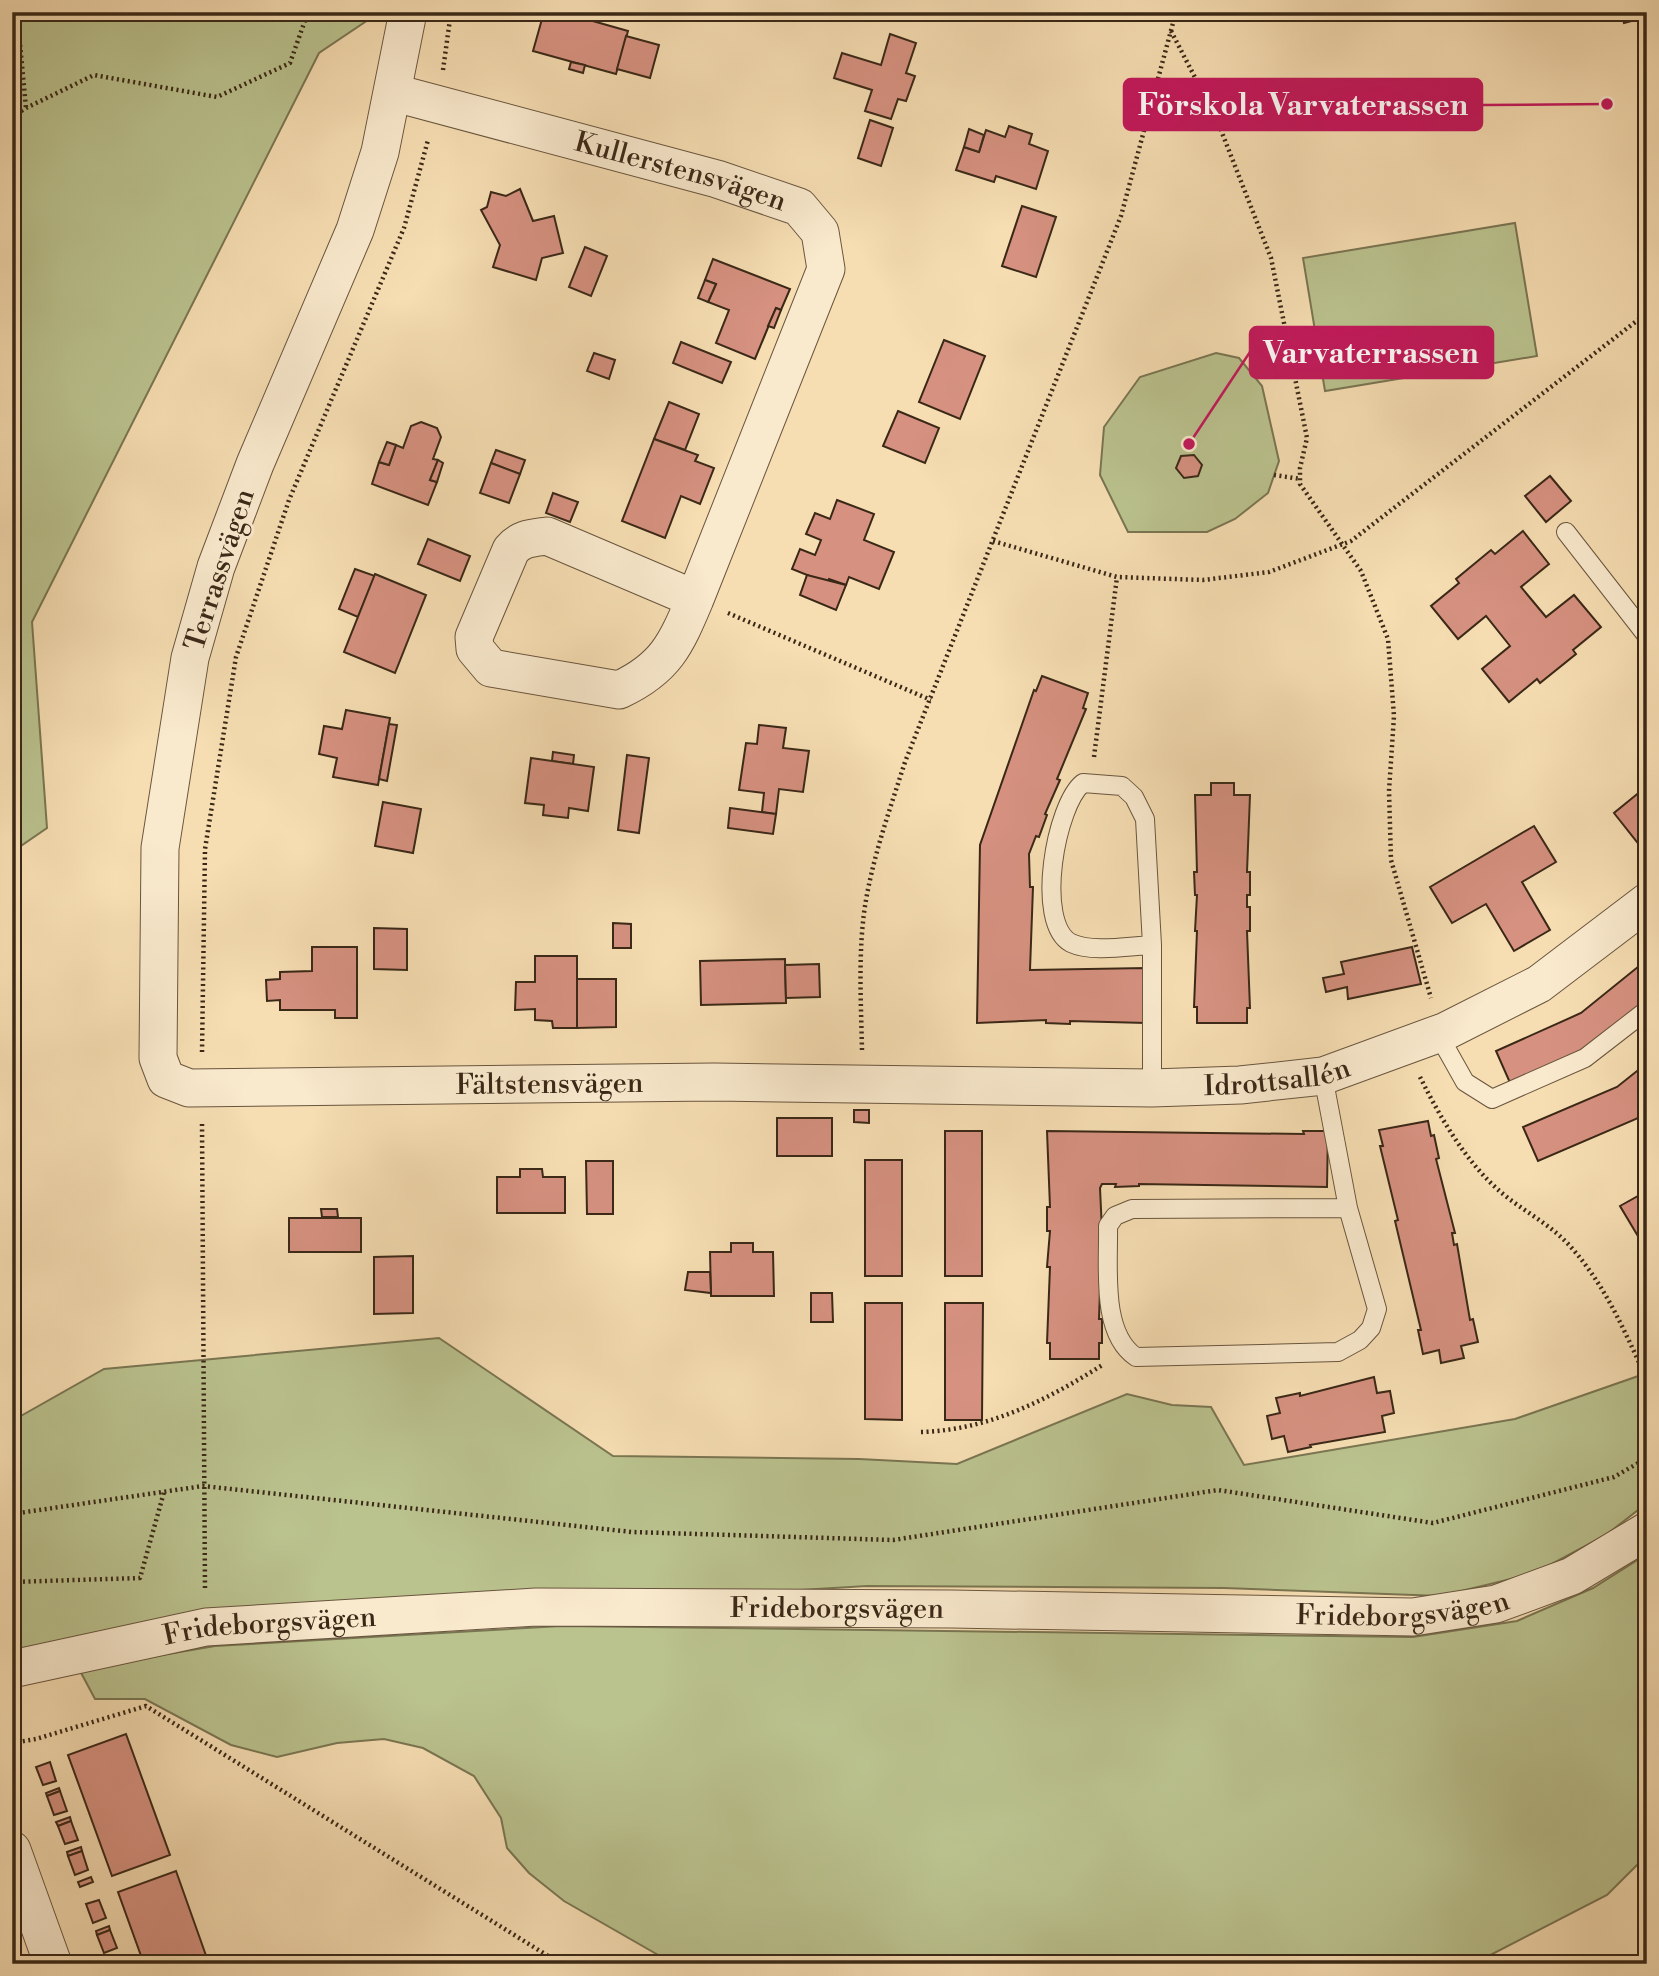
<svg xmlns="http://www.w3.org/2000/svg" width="1659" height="1976" font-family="'Libre Bodoni',serif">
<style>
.green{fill:#bac28e;stroke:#7a7552;stroke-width:2}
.building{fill:#d69180;stroke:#3a2817;stroke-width:2}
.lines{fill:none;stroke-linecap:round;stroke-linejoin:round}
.service-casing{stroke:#69553e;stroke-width:20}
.minor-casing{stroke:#69553e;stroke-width:39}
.path{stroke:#3a2817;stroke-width:4.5;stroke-dasharray:2 3.5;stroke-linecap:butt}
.service{stroke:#f9e9cd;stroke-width:18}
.minor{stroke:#f9e9cd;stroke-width:37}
.labels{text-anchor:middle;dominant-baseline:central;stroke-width:6;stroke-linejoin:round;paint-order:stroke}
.street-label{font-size:28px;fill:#3a2817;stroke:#f9e9cd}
.leader{fill:none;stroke:#c2185b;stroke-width:2.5}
.callout-dot{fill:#c2185b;stroke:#f9e9cd;stroke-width:2.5}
.callout{fill:#c2185b;stroke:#c2185b;stroke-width:2.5}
.callout-label{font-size:30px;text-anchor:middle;font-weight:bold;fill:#fff}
</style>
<rect width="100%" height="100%" fill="#f6ddb2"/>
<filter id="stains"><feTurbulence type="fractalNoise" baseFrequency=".00286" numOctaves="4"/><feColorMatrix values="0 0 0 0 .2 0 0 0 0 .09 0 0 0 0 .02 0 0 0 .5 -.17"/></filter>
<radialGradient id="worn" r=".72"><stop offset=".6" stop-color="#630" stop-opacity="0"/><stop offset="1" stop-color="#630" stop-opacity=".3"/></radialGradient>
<g class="green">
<path d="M12,12h356v8l-49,33 -287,569 15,206 -35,24z"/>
<path d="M1515,223l22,133 -212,35 -22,-133z"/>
<path d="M1216,353l23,5 23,28 17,75 -11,32 -33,26 -28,13h-79l-28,-57 4,-48 36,-50z"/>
<path d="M439,1338l174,118 246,3 98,5 170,-70 45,11 39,2 33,58 271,-46 132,-46v130l-41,32 -71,38 -94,23 -217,-8 -357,-2 -187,11 -668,54v-230l92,-52z"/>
<path d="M1647,1554v301l-40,40 -134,69h-799l-110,-63 -35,-28 -22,-25 -6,-30 -27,-42 -51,-28 -39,-9 -47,4 -60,14 -46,-12 -86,-46h-50l-16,-30 136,-23 346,-20 852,11 104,-16 76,-33z"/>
</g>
<g class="building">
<path d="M544,12h17l67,19 -12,43 -83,-23z"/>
<path d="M1621,12h16l2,7 -15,4z"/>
<path d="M890,34l26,9 -10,30 9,3 -9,25 -8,-2 -7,20 -26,-8 7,-21 -38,-12 8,-25 39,12z"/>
<path d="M626,36l33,9 -9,33 -33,-9z"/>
<path d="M571,62l14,3 -2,8 -14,-4z"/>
<path d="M870,120l23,8 -12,38 -23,-8z"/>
<path d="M1009,126l23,8 -3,10 19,7 -12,38 -40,-13 -2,6 -38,-12 8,-23 15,5 7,-22 19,7z"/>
<path d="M969,129l15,6 -5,17 -15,-5z"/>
<path d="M520,189l13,32 21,-5 9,37 -21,5 -6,22 -43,-13 7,-22 -19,-35 6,-3 4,-15 15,4z"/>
<path d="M1022,206l34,11 -20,60 -34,-11z"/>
<path d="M585,247l22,9 -16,40 -22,-9z"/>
<path d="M713,259l77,30 -9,21 -5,-2 -21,51 -39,-16 13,-33 -21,-8 8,-18 -11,-4z"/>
<path d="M705,280l11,4 -8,18 -10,-4z"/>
<path d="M776,308l5,2 -7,18 -6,-2z"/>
<path d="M944,340l41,16 -25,63 -41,-17z"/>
<path d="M681,342l50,20 -9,21 -49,-20z"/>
<path d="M594,353l21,7 -6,19 -22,-8z"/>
<path d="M669,402l30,12 -14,36 -31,-11z"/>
<path d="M898,411l41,17 -14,35 -42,-17z"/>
<path d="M421,422l16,6 4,9 -8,22 5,1 -8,20 7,2 -9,23 -56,-21 7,-22 10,3 7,-20 7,3 8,-22z"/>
<path d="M654,439l44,16 -3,6 19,7 -14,36 -19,-8 -16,42 -43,-17z"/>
<path d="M387,442l9,3 -7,20 -10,-3z"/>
<path d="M496,450l29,10 -5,14 -29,-11z"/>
<path d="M1194,455l8,10 -4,11 -14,2 -8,-10 5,-12z"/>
<path d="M438,460l5,3 -6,19 -7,-2z"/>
<path d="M491,463l29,11 -11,29 -29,-10z"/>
<path d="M1550,476l21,25 -25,21 -21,-26z"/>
<path d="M553,493l25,9 -8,20 -24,-9z"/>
<path d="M837,500l37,14 -10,26 30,12 -15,37 -30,-12 -3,8 -17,-6 -2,4 -35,-14 8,-20 15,6 6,-15 -15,-6 9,-21 15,6z"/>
<path d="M1523,531l26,33 -28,23 25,30 28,-22 27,32 -28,23 3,4 -36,29 -3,-4 -28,23 -27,-33 28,-23 -24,-30 -28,23 -27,-33 28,-23 -3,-4 35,-29 4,4z"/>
<path d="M428,539l42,17 -10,25 -42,-17z"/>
<path d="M355,569l20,7 -17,41 -19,-8z"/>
<path d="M375,574l51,21 -31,78 -51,-21z"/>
<path d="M807,575l39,10 -10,25 -36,-15z"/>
<path d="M1042,676l46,17 -5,15 3,1 -29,70 3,1 -15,34 2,1 -8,22 -3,-1 -7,18 1,33h3l-3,83 116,-2v55l-76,-2v3l-24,-1v-3l-69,3 3,-178 54,-155 2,1z"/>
<path d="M346,710l44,8 -12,67 -45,-8 4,-19 -18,-4 5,-28 18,3z"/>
<path d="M389,724l8,1 -10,56 -8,-2z"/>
<path d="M759,725l27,3 -3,20 26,3 -6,41 -24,-3 -3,25 -14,-2 2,-19 -25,-3 7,-47 11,1z"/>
<path d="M553,752l21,3 -1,9 -21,-3z"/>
<path d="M627,755l22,3 -10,75 -21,-3z"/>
<path d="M531,758l63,9 -6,44 -19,-3 -1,10 -25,-3 1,-10 -19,-2z"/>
<path d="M1211,783h23v12h16l-3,77h3v23h-3v12h3v24h-3l3,77h-3v15h-50v-16h-3l3,-76h-2l2,-36h-2l-1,-23h3l-2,-77h16z"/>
<path d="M1647,786v48l-10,8 -23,-29z"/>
<path d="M383,802l38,7 -8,44 -38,-7z"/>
<path d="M730,808l46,6 -3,20 -45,-6z"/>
<path d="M1534,826l22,36 -34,20 28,48 -36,21 -28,-47 -34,19 -22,-36z"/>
<path d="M613,923l18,1v24h-18z"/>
<path d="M374,928l33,1v41l-33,-1z"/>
<path d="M312,947h45v71h-22v-8h-55v-10l-13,1 -1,-21 14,-1v-7l32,-1z"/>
<path d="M1412,947l9,37 -73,15 -1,-12 -21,5 -3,-14 21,-4 -3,-12z"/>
<path d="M535,956h42v72h-24l-1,-7 -17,-1v-11l-20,1 1,-28h19z"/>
<path d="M785,959l1,44 -85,2 -1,-44z"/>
<path d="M1644,962l3,3v42l-51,42 -85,36 -15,-34 85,-38z"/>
<path d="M819,964l1,33 -34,1 -1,-33z"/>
<path d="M577,979h39v48l-39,1z"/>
<path d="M1647,1063v48l-11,8 -98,42 -15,-34 94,-40z"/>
<path d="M854,1110h15v13l-15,-1z"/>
<rect x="777" y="1118" width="55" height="38"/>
<path d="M1428,1121l3,15 3,-1 5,23 -3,1 19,74h-3l2,12 3,-1 13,76 3,-1 5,23 -17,4 3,12 -23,5 -2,-13 -16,4 -5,-24h3l-26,-109 3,-1 -18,-74h3l-4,-16z"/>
<rect x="945" y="1131" width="37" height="145"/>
<path d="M1047,1131l257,3 -1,-3h25l-1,56 -188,-3v2l-24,1 1,-3h-14l-2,4 2,43 -3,88h3v24h-3v16h-49v-16h-3l3,-76h-3l3,-36h-3v-24h3z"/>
<rect x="865" y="1160" width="37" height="116"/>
<path d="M586,1161h27v53h-26z"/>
<path d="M520,1169h22l1,8h22v36h-68v-36h23z"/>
<path d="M1647,1191v49l-5,3 -22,-37z"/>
<path d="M321,1209h16l1,8h-16z"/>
<rect x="289" y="1218" width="72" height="34"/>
<path d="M731,1243h22v9h20l1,44h-63l-1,-44h21z"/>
<path d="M413,1256v57l-39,1v-57z"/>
<path d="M688,1272h22l1,21 -26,-3z"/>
<path d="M811,1293h21l1,29h-22z"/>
<path d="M865,1303h37v117l-37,-1z"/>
<path d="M945,1303h38l-1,117h-37z"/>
<path d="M1374,1377l3,16 13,-2 4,22 -12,3 3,16 -75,13 1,2 -23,5 -4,-16 -12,3 -5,-23 13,-3 -4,-15 24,-5v3z"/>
<path d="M126,1734l44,121 -58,21 -44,-121z"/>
<path d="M50,1762l6,19 -13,4 -7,-18z"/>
<path d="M59,1788l1,3 -13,5 -1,-3z"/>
<path d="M60,1791l7,20 -13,4 -7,-19z"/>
<path d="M70,1817l1,4 -13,5 -2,-4z"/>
<path d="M71,1821l7,19 -13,4 -7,-18z"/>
<path d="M81,1847l1,4 -14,5 -1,-4z"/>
<path d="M82,1851l6,19 -13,5 -7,-19z"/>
<path d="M176,1871l33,93h-65l-26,-72z"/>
<path d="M91,1877l2,5 -13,5 -2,-5z"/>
<path d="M99,1900l7,18 -13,5 -7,-19z"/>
<path d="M109,1926l1,4 -13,5 -1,-4z"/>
<path d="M110,1930l7,18 -13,5 -7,-18z"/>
<path d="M120,1956l1,4 -13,4 -2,-3z"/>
</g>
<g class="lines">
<g class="service-casing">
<g id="service">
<path d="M1566,532l81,104"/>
<path d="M1152,945c-23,1 -60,8 -81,-2 -37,-20 -15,-139 12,-160l39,3 12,11 11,22 7,126v143"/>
<path d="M1438,1034l27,48 27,17 93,-41 62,-48"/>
<path d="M1323,1076l25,132 29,101 -6,19 -11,12 -22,12 -202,5c-36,-24 -27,-92 -28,-131l7,-10 17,-7 216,-1"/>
</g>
</g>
<g class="minor-casing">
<g id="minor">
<path id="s1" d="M408,12l-28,140 -25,78 -100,234 -39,103 -26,91 -30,190 -2,210 8,21 23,9 525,-6 438,6 88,-3 83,-9 123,-45 93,-47 108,-82"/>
<path id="s2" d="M395,93l322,86 82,28 21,25 6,37 -131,330c-19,45 -29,69 -76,91l-128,-22 -16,-19 -1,-12 37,-87c10,-12 21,-12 36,-14l148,63"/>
<path id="s3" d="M12,1669l194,-42 330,-20 416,2 461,8 83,-13 76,-28 75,-45"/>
<path d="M12,1850l41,114"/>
</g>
</g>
<g class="path">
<path d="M17,12l9,96"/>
<path d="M1171,31l46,89 54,138 36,180 -7,30v16l61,87 27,68 6,77 -5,75 2,69 40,138"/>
<path d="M443,70l8,-58"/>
<path d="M12,117l14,-9 68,-33 123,22 73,-34 18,-51"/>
<path d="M1274,475l27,4"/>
<path d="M993,541l124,36 86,3 66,-8 82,-31 296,-228"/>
<path d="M728,613l203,87"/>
<path d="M1094,757l23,-180"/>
<path d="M862,1050c-1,-48 -4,-97 3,-144 8,-50 25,-97 40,-144l216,-546 55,-204"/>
<path d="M202,1052l3,-203 31,-192 53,-157 115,-272 24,-88"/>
<path d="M1420,1077c21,42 47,87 83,117 22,18 48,31 67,52 36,40 55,86 77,134"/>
<path d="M202,1124l3,467"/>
<path d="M921,1432c68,-2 126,-32 183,-68"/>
<path d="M12,1514l191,-28 429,46 261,8 325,-50 215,33 181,-46 33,-19"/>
<path d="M12,1582l128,-4 24,-86"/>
<path d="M12,1743l24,-4 110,-33 415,258"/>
</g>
<use href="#service" class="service"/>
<use href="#minor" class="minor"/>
</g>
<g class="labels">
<g class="street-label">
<text stroke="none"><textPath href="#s2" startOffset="296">Kullerstensvägen</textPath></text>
<text transform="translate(220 570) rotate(-72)">Terrassvägen</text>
<text stroke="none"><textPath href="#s1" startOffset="2222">Idrottsallén</textPath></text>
<text stroke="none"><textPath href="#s1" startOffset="1494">Fältstensvägen</textPath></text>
<text stroke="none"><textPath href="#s3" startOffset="1396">Frideborgsvägen</textPath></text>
<text stroke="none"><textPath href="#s3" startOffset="830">Frideborgsvägen</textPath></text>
<text stroke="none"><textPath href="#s3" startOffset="262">Frideborgsvägen</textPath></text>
</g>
</g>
<path class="leader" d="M1607 104L1482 105M1189 444L1250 352"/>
<g class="callout-dot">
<circle cx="1607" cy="104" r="7"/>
<circle cx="1189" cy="444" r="7"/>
</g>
<g class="callout">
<rect x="1124" y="79" width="358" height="51" rx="7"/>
<rect x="1250" y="327" width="243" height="51" rx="7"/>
</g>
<g class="callout-label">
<text x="1303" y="115">Förskola Varvaterassen</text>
<text x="1371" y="363">Varvaterrassen</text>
</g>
<rect width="1659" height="1976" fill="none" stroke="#f6ddb2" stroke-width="42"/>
<rect x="14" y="14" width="1631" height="1948" fill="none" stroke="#3a2817" stroke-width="3.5"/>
<rect x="21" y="21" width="1617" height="1934" fill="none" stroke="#3a2817" stroke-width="2"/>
<rect width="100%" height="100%" filter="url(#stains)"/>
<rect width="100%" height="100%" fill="url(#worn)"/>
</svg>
